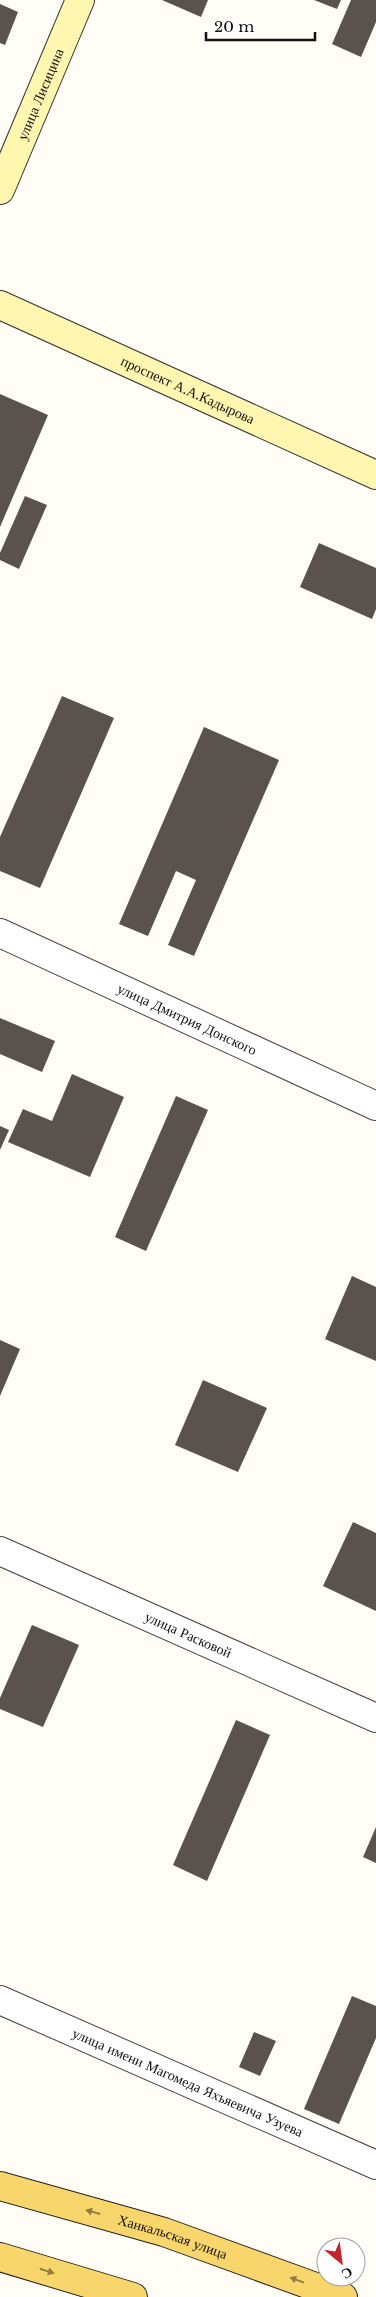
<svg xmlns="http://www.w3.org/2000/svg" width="376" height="2297" font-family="'Libre Baskerville',serif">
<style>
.building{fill:#5a524d}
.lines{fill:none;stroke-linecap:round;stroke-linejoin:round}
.street-casing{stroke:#444;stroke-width:30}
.secondary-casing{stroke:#333;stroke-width:30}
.primary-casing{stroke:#222;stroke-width:30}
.street{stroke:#fff;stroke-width:28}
.secondary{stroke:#fff6b0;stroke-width:28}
.primary{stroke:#f9d66b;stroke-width:28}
.oneway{fill:#917d42}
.labels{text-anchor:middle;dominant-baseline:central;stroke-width:5;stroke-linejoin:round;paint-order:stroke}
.street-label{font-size:14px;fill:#111;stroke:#fff}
</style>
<rect width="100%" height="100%" fill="#fffdf5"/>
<g class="building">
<path d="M162,0h46l-7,17z"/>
<path d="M314,0h27l-4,9z"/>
<path d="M351,0h25v22l-15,35 -29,-13z"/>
<path d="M0,4l18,8 -13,33 -5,-2z"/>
<path d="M0,394l48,21 -48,112z"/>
<path d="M25,496l22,9 -28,64 -19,-9v-7z"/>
<path d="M319,543l57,25v41l-4,10 -72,-32z"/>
<path d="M62,696l52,22 -74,170 -40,-17v-34z"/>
<path d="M204,727l75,33 -85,196 -26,-11 28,-65 -20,-9 -28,65 -29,-12z"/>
<path d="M0,1018l55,23 -13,31 -42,-18z"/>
<path d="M72,1074l52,23 -34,80 -82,-35 15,-33 29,12z"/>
<path d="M176,1096l32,14 -62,141 -31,-14z"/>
<path d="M0,1126l9,4 -9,20z"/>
<path d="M352,1276l24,11v74l-51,-22z"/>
<path d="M0,1340l20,9 -20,47z"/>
<path d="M203,1380l64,28 -29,64 -63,-27z"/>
<path d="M353,1522l23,11v78l-53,-25z"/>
<path d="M32,1625l47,20 -36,82 -43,-18v-11z"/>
<path d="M236,1720l34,15 -63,146 -34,-16z"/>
<path d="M376,1827v36l-13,-6z"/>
<path d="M352,1996l24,10v32l-37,86 -35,-15z"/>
<path d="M254,2032l22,9 -16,35 -21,-9z"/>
</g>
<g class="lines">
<g class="street-casing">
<g id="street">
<path id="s1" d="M0,933l376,173"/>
<path id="s2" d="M0,1551l376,167"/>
<path id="s3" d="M0,2000l376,165"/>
</g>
</g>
<g class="secondary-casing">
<g id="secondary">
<path id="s4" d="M0,190l80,-190"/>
<path id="s5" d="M0,305l376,170"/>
</g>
</g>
<g class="primary-casing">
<g id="primary">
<path id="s6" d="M0,2186l164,46 179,65"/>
<path d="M0,2257l133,40"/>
</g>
</g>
<use href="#street" class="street"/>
<use href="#secondary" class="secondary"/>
<use href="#primary" class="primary"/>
</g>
<defs><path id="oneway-solid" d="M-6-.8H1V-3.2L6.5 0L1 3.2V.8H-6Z" transform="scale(1.25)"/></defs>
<g class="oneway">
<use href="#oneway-solid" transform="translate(93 2212) rotate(-164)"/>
<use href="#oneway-solid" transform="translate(47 2271) rotate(17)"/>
<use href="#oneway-solid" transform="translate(297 2280) rotate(-160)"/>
</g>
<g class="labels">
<g class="street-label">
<text stroke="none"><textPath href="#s4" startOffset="104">улица Лисицина</textPath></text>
<text stroke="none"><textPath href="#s5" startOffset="206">проспект А.А.Кадырова</textPath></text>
<text stroke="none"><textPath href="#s1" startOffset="206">улица Дмитрия Донского</textPath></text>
<text stroke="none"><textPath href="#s2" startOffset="206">улица Расковой</textPath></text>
<text stroke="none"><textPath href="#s3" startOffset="205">улица имени Магомеда Яхъяевича Узуева</textPath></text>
<text stroke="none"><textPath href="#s6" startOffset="180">Ханкальская улица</textPath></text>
</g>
</g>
<g transform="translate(341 2262) rotate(151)"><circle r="24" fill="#ffffff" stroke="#a0a0a0"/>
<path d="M0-4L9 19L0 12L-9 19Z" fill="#c4262e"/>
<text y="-8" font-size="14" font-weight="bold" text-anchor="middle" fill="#111111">С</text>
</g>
<path d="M206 32v8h109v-8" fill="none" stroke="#111111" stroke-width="2.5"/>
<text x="214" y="32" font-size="15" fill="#111111" stroke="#ffffff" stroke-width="4" paint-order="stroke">20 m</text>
</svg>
